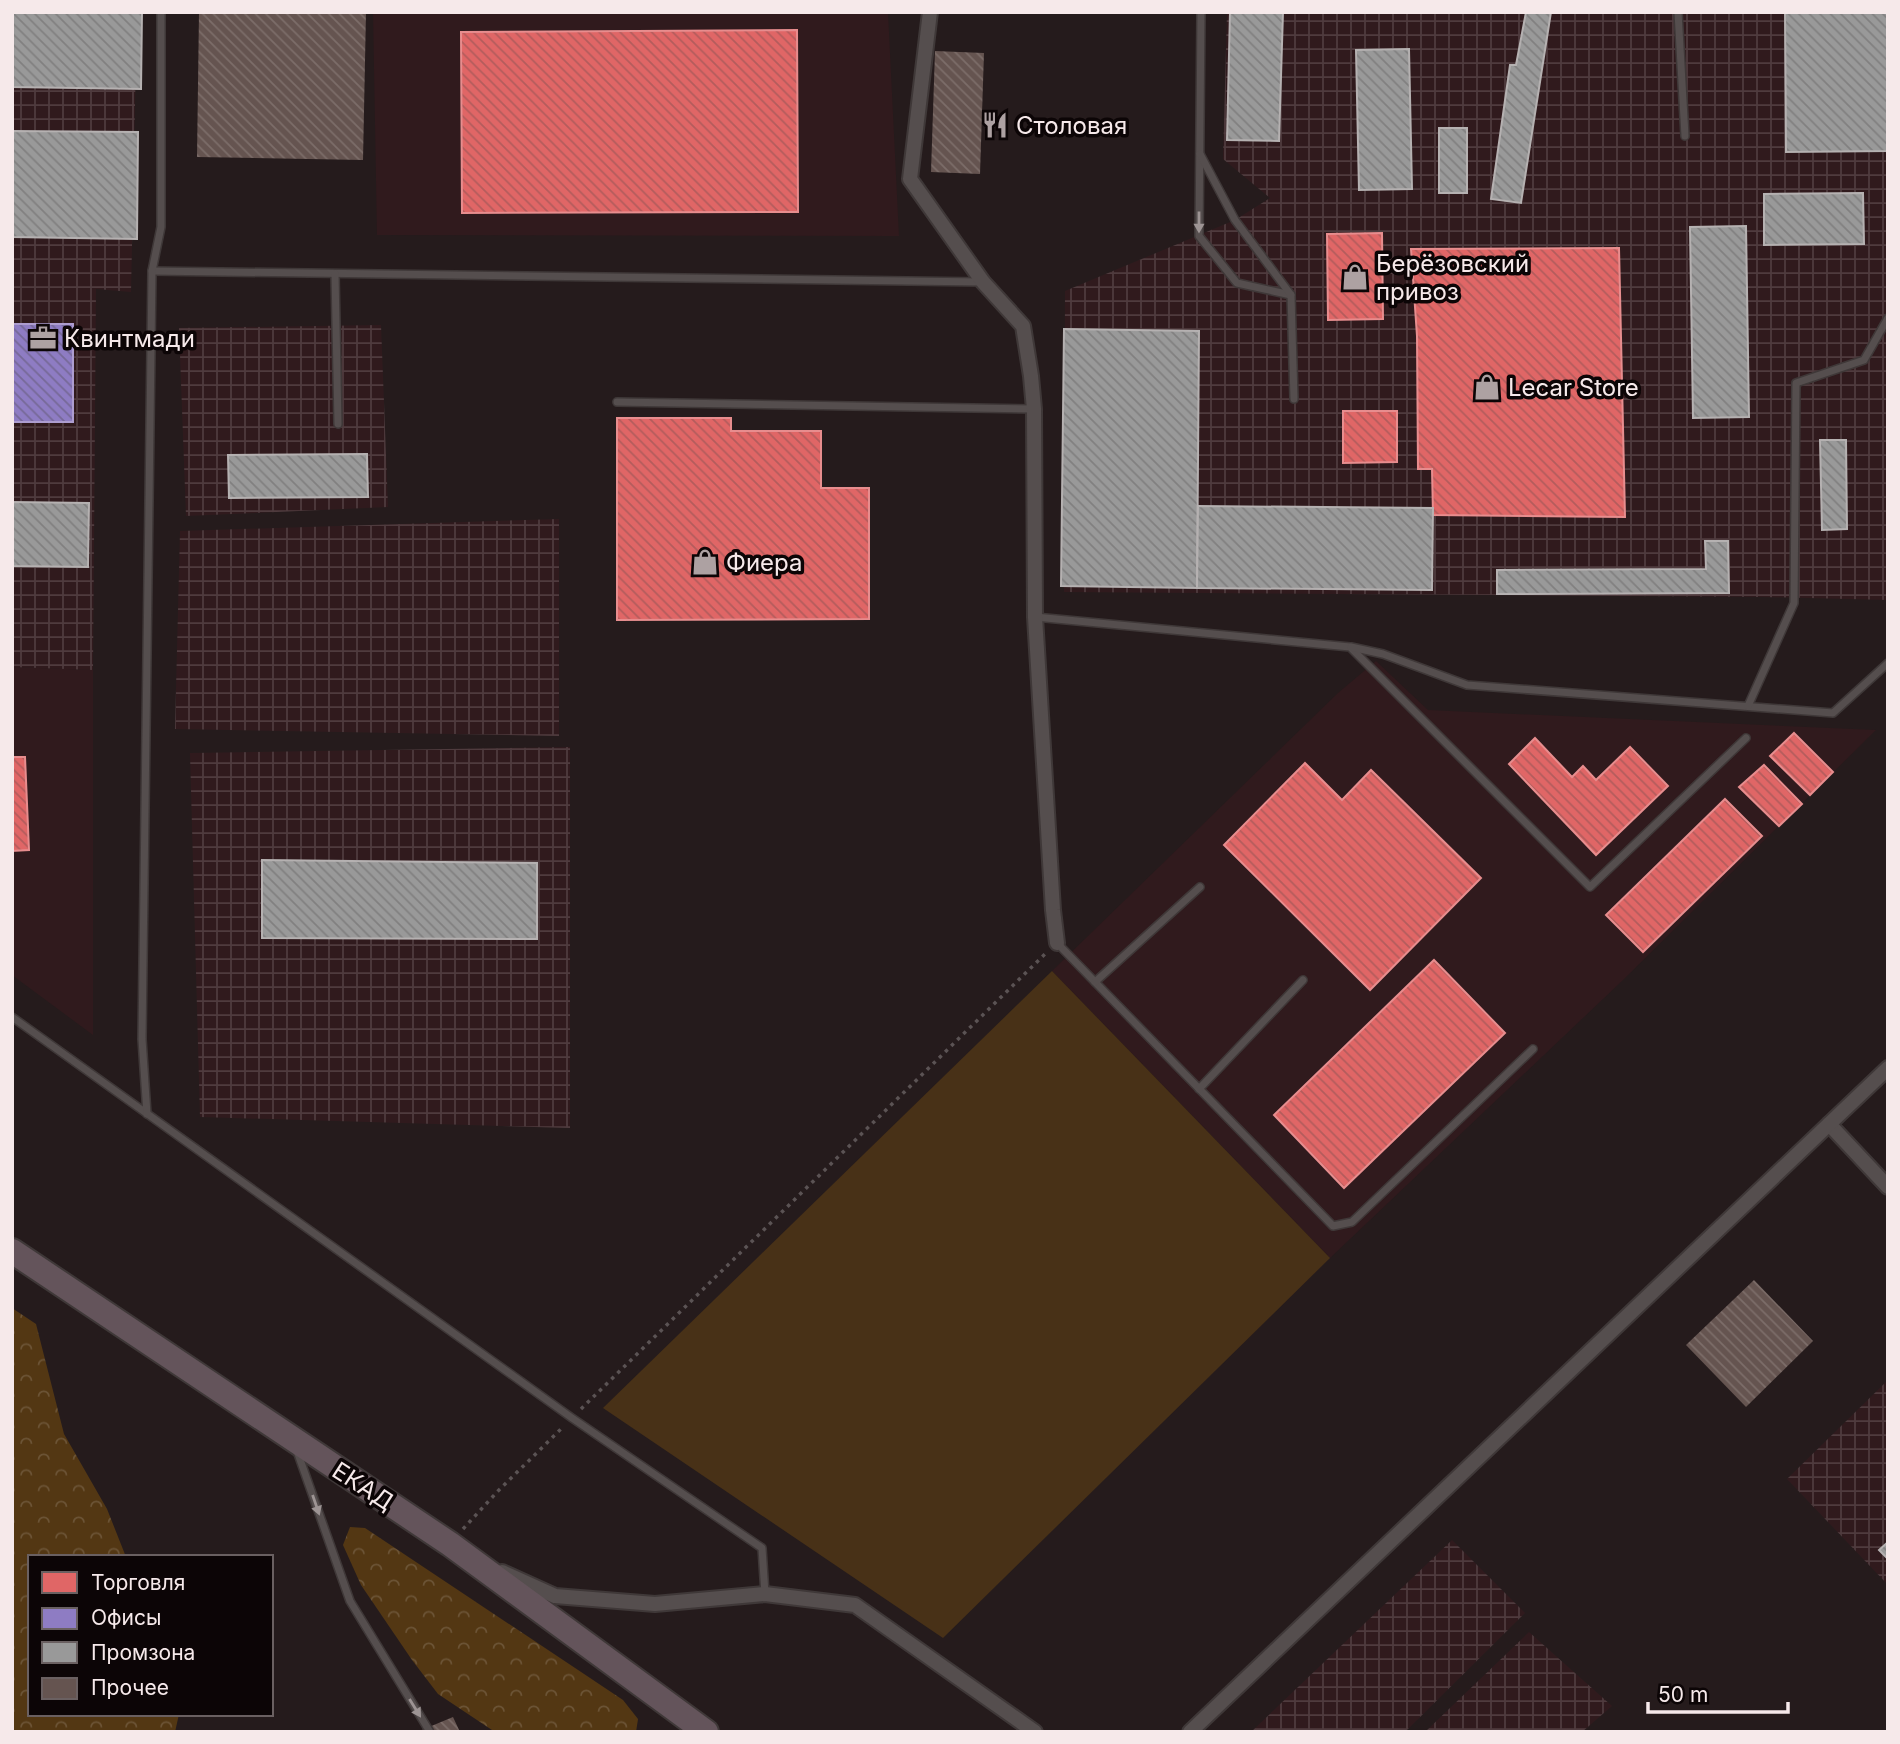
<svg xmlns="http://www.w3.org/2000/svg" width="1900" height="1744" font-family="Inter,sans-serif">
<style>
.built{fill:#301a1d}
.industrial{fill:url(#industrial-grid)}
.grass{fill:#483117}
.forest{fill:url(#forest-crowns)}
.shops{fill:url(#shops-back-hatch);stroke:#e78d8e;stroke-width:2}
.offices{fill:url(#offices-back-hatch);stroke:#ad9dcf;stroke-width:2}
.industry{fill:url(#industry-back-hatch);stroke:#b5b1b1;stroke-width:2}
.building{fill:url(#building-back-hatch)}
.lines{fill:none;stroke-linecap:round;stroke-linejoin:round}
.service-casing{stroke:#3f3838;stroke-width:10}
.minor-casing{stroke:#3f3838;stroke-width:18}
.trunk-casing{stroke:#3f3838;stroke-width:28}
.path{stroke:#5b5354;stroke-width:3.5;stroke-dasharray:3.5 5;stroke-linecap:butt}
.service{stroke:#554e4e;stroke-width:7}
.minor{stroke:#554e4e;stroke-width:14}
.trunk{stroke:#64545b;stroke-width:24}
.oneway{fill:#9d9494}
.labels{text-anchor:middle;dominant-baseline:central;stroke-width:7;stroke-linejoin:round;paint-order:stroke}
.poi-label{font-size:24px;fill:#f6e9ea;stroke:#0c0506;text-anchor:start}
.street-label{font-size:24px;fill:#f6e9ea;stroke:#0c0506}
</style>
<defs>
<pattern id="industrial-grid" width="8" height="8" patternUnits="userSpaceOnUse" patternTransform="scale(1.75)"><rect width="8" height="8" fill="#301a1d"/><path d="M0 4h8M4 0v8" fill="none" stroke="#4f3b3e"/></pattern>
<pattern id="forest-crowns" width="20" height="18" patternUnits="userSpaceOnUse" patternTransform="scale(1.75)"><rect width="20" height="18" fill="#533713"/><path d="M2 6a3 3 0 1 1 6 0M12 15a3 3 0 1 1 6 0" fill="none" stroke="#6c5436"/></pattern>
<pattern id="shops-back-hatch" width="6" height="6" patternUnits="userSpaceOnUse" patternTransform="scale(1.75)"><rect width="6" height="6" fill="#e06666"/><path d="M-1 5l2 2M0 0l6 6M5-1l2 2" fill="none" stroke="#b35c5c"/></pattern>
<pattern id="offices-back-hatch" width="6" height="6" patternUnits="userSpaceOnUse" patternTransform="scale(1.75)"><rect width="6" height="6" fill="#8e7cc3"/><path d="M-1 5l2 2M0 0l6 6M5-1l2 2" fill="none" stroke="#766997"/></pattern>
<pattern id="industry-back-hatch" width="6" height="6" patternUnits="userSpaceOnUse" patternTransform="scale(1.75)"><rect width="6" height="6" fill="#999"/><path d="M-1 5l2 2M0 0l6 6M5-1l2 2" fill="none" stroke="#818080"/></pattern>
<pattern id="building-back-hatch" width="6" height="6" patternUnits="userSpaceOnUse" patternTransform="scale(1.75)"><rect width="6" height="6" fill="#655450"/><path d="M-1 5l2 2M0 0l6 6M5-1l2 2" fill="none" stroke="#7c6d69"/></pattern>
</defs>
<rect width="100%" height="100%" fill="#251b1c"/>
<g class="built">
<path d="M373,12h515l11,224 -522,-1z"/>
<path d="M1376,661l52,49 448,20 -254,251 -292,277 -278,-287 286,-278z"/>
<path d="M12,667l81,3v365l-81,-60z"/>
</g>
<g class="industrial">
<path d="M12,12h125l-6,280 -35,-3 -3,381 -81,-3z"/>
<path d="M1227,12h661v588l-125,-3 -699,-5 1,-301 170,-71 35,-22 -47,-39z"/>
<path d="M381,325l7,182 -202,9 -7,-188z"/>
<path d="M559,519v217l-384,-7 5,-198z"/>
<path d="M570,747v381l-370,-11 -10,-364z"/>
<path d="M1888,1380v205l-101,-106z"/>
<path d="M1452,1540l73,73 -120,119h-154z"/>
<path d="M1529,1632l83,74 -30,26h-157z"/>
</g>
<path class="grass" d="M1052,971l278,287 -387,380 -340,-230z"/>
<g class="forest">
<path d="M12,1308l24,16 28,110 43,75 19,48h-96v157h149l-4,18h-163z"/>
<path d="M350,1527l15,1 258,172 15,19 -2,13h-141l-57,-38 -26,-34 -51,-75 -18,-40z"/>
</g>
<g class="shops">
<path d="M797,30l1,182 -336,1 -1,-181z"/>
<path d="M1382,233l1,86 -55,1 -1,-86z"/>
<path d="M1619,248l6,269 -192,-2 -1,-46h-14l-1,-133 -6,-87z"/>
<path d="M1343,411h54v51l-54,1z"/>
<path d="M617,418h114v13h90v57h48v131l-252,1z"/>
<path d="M1794,733l39,39 -23,23 -40,-39z"/>
<path d="M1535,738l37,39 11,-11 13,14 34,-33 38,39 -72,69 -87,-91z"/>
<path d="M12,757h13l4,93 -17,1z"/>
<path d="M1305,763l37,37 29,-30 110,108 -111,112 -146,-145z"/>
<path d="M1764,765l38,39 -23,22 -40,-39z"/>
<path d="M1725,799l37,37 -119,116 -37,-37z"/>
<path d="M1434,960l71,73 -161,155 -70,-73z"/>
</g>
<rect class="offices" x="12" y="324" width="61" height="98"/>
<g class="industry">
<path d="M12,12h130l-1,77 -129,-2z"/>
<path d="M1230,12h53l-4,129 -52,-1z"/>
<path d="M1526,12h25l-30,191 -30,-4 19,-134h6z"/>
<path d="M1785,12h103v139l-102,1z"/>
<path d="M1409,49l3,140 -53,1 -3,-140z"/>
<rect x="1439" y="128" width="28" height="65"/>
<path d="M12,131l126,1 -1,107 -125,-2z"/>
<path d="M1863,193l1,51 -100,1v-51z"/>
<path d="M1746,226l3,191 -56,1 -3,-191z"/>
<path d="M1064,329l135,2 -2,257 -136,-2z"/>
<path d="M1820,440h26l1,89 -25,1z"/>
<path d="M367,454l1,43 -139,1 -1,-43z"/>
<path d="M12,502l77,1 -1,64 -76,-1z"/>
<path d="M1198,506l235,2 -1,82 -235,-2z"/>
<path d="M1705,541h23l1,52 -232,1v-24l209,-1z"/>
<path d="M262,860l275,3v76l-275,-1z"/>
<path d="M1888,1542v17l-9,-9z"/>
</g>
<g class="building">
<path d="M199,12h167l-3,148 -166,-3z"/>
<path d="M935,51l49,2 -4,121 -49,-2z"/>
<path d="M1754,1280l59,61 -67,66 -60,-62z"/>
<path d="M453,1717l7,15h-43z"/>
</g>
<g class="lines">
<g class="service-casing">
<g id="service">
<path d="M1201,12l-2,224 38,47 54,12"/>
<path d="M1678,12l7,124"/>
<path d="M1200,154l35,66 56,75 3,104"/>
<path d="M152,271l830,11"/>
<path d="M335,274l3,150"/>
<path d="M617,402l417,7"/>
<path d="M1035,617l315,30 240,240 156,-149"/>
<path d="M1351,647l32,7 84,31 366,28 55,-50"/>
<path d="M1748,706l46,-103 2,-220 68,-23 24,-42"/>
<path d="M1057,943l276,283 19,-4 181,-173"/>
<path d="M1095,982l105,-95"/>
<path d="M12,1017l560,401 190,130 3,46"/>
<path d="M1199,1089l104,-109"/>
<path d="M147,1114l-5,-75 10,-768 9,-44v-215"/>
<path d="M297,1451l53,150 80,131"/>
</g>
</g>
<g class="minor-casing">
<g id="minor">
<path d="M930,12l-20,167 73,103 40,44 8,50 3,33 1,208 18,293 4,33"/>
<path d="M1829,1124l59,63"/>
<path d="M502,1572l53,24 100,8 110,-10 90,11 180,127"/>
<path d="M1190,1732l698,-664"/>
</g>
</g>
<g class="trunk-casing">
<path id="trunk" d="M12,1251l438,293 256,188"/>
</g>
<g class="path">
<path d="M581,1409l464,-455"/>
<path d="M463,1529l35,-38 65,-64"/>
</g>
<use href="#service" class="service"/>
<use href="#minor" class="minor"/>
<use href="#trunk" class="trunk"/>
</g>
<defs><path id="oneway-solid" d="M-6-.8H1V-3.2L6.5 0L1 3.2V.8H-6Z" transform="scale(1.75)"/></defs>
<g class="oneway">
<use href="#oneway-solid" transform="translate(1199 222) rotate(90)"/>
<use href="#oneway-solid" transform="translate(316 1505) rotate(71)"/>
<use href="#oneway-solid" transform="translate(415 1708) rotate(58)"/>
</g>
<defs>
<g id="restaurant-bare" transform="scale(2.1)"><path d="M-5-6h1v4h1v-4h1v4h1v-4h1v5L-1.5 .5V6h-2V.5L-5-1ZM5-6V6H3V1.5H1.5Q1.5-4 5-6Z" fill="#ada1a2" stroke="#0c0506" stroke-width="2.5" paint-order="stroke"/></g>
<g id="shop-bare" transform="scale(2.1)"><path d="M-5-2.5h2.3a2.7 3.5 0 0 1 5.4 0H5L5.5 6h-11ZM-1.5-2.5h3a1.5 2.3 0 0 0-3 0Z" fill="#ada1a2" stroke="#0c0506" stroke-width="2.5" paint-order="stroke"/></g>
<g id="office-bare" transform="scale(2.1)"><path d="M-6-3h4V-5.5h4V-3h4V5H-6ZM-1-4.5V-3h2v-1.5ZM-6 0V1H6V0Z" fill="#ada1a2" stroke="#0c0506" stroke-width="2.5" paint-order="stroke"/></g>
</defs>
<g fill-rule="evenodd">
<use href="#restaurant-bare" x="995" y="125"/>
<use href="#shop-bare" x="1355" y="277"/>
<use href="#office-bare" x="43" y="338"/>
<use href="#shop-bare" x="1487" y="387"/>
<use href="#shop-bare" x="705" y="562"/>
</g>
<g class="labels">
<g class="poi-label">
<text x="1016" y="125">Столовая</text>
<text x="1376" y="263">Берёзовский<tspan x="1376" dy="28">привоз</tspan></text>
<text x="64" y="338">Квинтмади</text>
<text x="1508" y="387">Lecar Store</text>
<text x="726" y="562">Фиера</text>
</g>
<g class="street-label">
<text transform="translate(363 1486) rotate(33)">ЕКАД</text>
</g>
</g>
<rect width="1900" height="1744" fill="none" stroke="#f6e9ea" stroke-width="28"/>
<rect x="28" y="1555" width="245" height="161" fill="#0c0506" stroke="#6a6061" stroke-width="2"/>
<rect x="42" y="1572" width="35" height="21" fill="#e06666" stroke="#6a6061" stroke-width="2"/>
<text x="91" y="1590" font-size="21" fill="#f6e9ea">Торговля</text>
<rect x="42" y="1608" width="35" height="21" fill="#8e7cc3" stroke="#6a6061" stroke-width="2"/>
<text x="91" y="1625" font-size="21" fill="#f6e9ea">Офисы</text>
<rect x="42" y="1642" width="35" height="21" fill="#999999" stroke="#6a6061" stroke-width="2"/>
<text x="91" y="1660" font-size="21" fill="#f6e9ea">Промзона</text>
<rect x="42" y="1678" width="35" height="21" fill="#655450" stroke="#6a6061" stroke-width="2"/>
<text x="91" y="1695" font-size="21" fill="#f6e9ea">Прочее</text>
<path d="M1648 1702v10h140v-10" fill="none" stroke="#f6e9ea" stroke-width="3.5"/>
<text x="1658" y="1702" font-size="21" fill="#f6e9ea" stroke="#0c0506" stroke-width="5" paint-order="stroke">50 m</text>
</svg>
